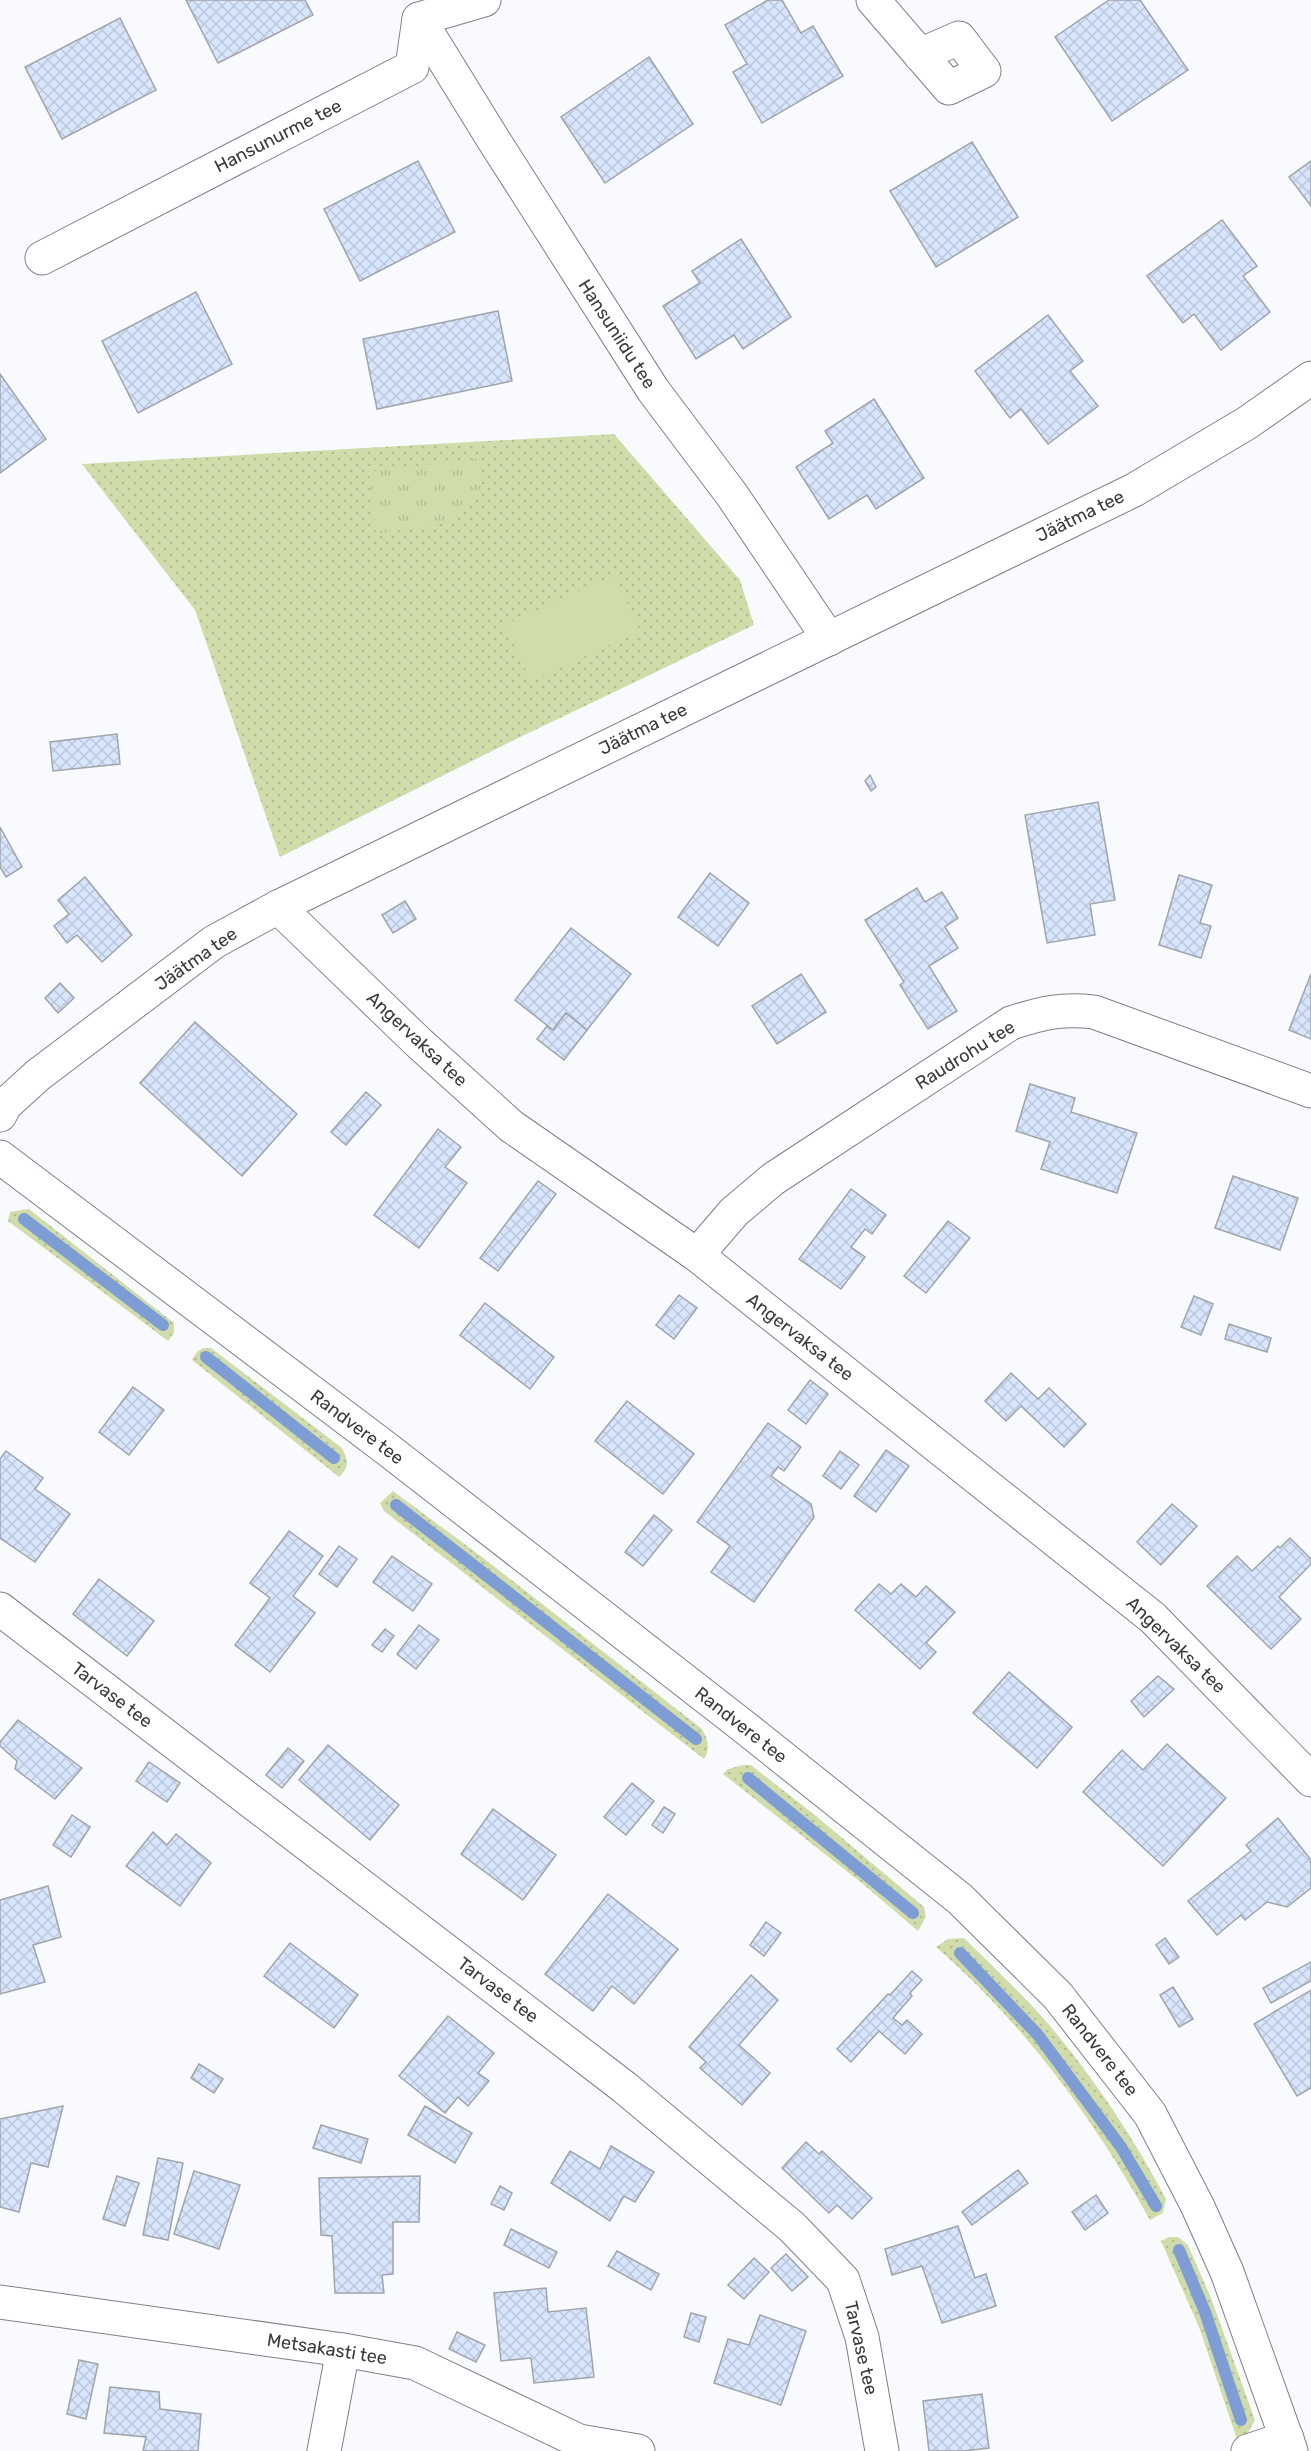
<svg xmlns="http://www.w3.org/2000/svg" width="1311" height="2451" font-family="Rubik,sans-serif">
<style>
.grass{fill:url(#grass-dots)}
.park{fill:url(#park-tufts)}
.pitch{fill:#d0ddab}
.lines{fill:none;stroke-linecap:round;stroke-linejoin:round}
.stream{stroke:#7d9dd4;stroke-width:12}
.building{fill:url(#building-cross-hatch);stroke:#a1a4a9;stroke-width:1.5}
.minor-casing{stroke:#7e8186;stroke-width:35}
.tertiary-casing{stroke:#7e8186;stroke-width:35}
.minor{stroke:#fff;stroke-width:33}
.tertiary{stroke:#fff;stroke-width:33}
.labels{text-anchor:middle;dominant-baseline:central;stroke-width:5;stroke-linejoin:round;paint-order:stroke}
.street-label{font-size:18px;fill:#393a3c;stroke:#fff}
</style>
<defs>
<pattern id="grass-dots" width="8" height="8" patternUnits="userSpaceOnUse" patternTransform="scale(1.5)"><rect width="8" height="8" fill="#d0ddab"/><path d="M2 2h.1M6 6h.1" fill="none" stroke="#b3be94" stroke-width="1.8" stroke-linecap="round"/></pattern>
<pattern id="park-tufts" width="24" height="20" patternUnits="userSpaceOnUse" patternTransform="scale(1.5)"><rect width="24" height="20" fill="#d0ddab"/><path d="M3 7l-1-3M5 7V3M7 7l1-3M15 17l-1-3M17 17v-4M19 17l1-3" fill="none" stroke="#b3be94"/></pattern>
<pattern id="building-cross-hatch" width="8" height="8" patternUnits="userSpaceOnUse" patternTransform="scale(1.5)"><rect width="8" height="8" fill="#d8e6fd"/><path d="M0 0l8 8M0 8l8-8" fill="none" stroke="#bac6da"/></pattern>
</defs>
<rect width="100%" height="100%" fill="#f8fafe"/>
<g class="grass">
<path d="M614,434l126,146 14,45 -242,116 -232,116 -85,-247 -113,-146z"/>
<path d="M29,1209l145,114v10l-6,8 -160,-120 2,-9z"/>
<path d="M203,1348h8l131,100c6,12 8,19 -3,29l-147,-117 5,-8z"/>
<path d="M393,1491l89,66 220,172c6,11 9,19 2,30l-320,-248 -4,-8z"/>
<path d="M743,1765h8l65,51 108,91 2,10 -8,14 -55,-47 -140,-110 5,-5z"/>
<path d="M964,1938c27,27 55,53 81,82 47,55 87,115 121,179l-3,14 -13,7c-57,-103 -126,-196 -214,-273l12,-8z"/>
<path d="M1169,2237h9l10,8 23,53 44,122 -10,18 -7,4 -39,-115 -38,-86z"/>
</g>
<path class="park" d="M478,458l4,28 -30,36 -76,12 -7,-62z"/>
<path class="pitch" d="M614,575l26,56 -109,50 -26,-56z"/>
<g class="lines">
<g class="stream">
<path d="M24,1219l139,106"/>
<path d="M206,1357l128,101"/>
<path d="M396,1505l300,234"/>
<path d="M748,1778l165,135"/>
<path d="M960,1953l78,82 83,112 35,59"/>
<path d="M1179,2250l26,62 36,108"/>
</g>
</g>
<g class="building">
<path d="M186,0h119l8,15 -95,48z"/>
<path d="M768,0h14l19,33 12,-7 30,50 -81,47 -29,-51 14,-8 -22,-39z"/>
<path d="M1109,0h31l48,70 -76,51 -57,-84z"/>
<path d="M120,18l36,72 -94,49 -37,-72z"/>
<path d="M649,57l44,67 -88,59 -44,-66z"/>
<path d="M972,142l46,75 -82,50 -46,-76z"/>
<path d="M418,161l37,71 -95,49 -36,-72z"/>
<path d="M1311,161v45l-22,-29z"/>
<path d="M1222,220l35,46 -14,10 27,36 -49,38 -27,-36 -11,9 -36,-47z"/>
<path d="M741,239l50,78 -48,32 -9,-14 -38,24 -33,-53 37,-23 -8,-12z"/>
<path d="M196,292l36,72 -94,49 -36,-72z"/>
<path d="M498,311l14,70 -135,28 -14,-70z"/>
<path d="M1048,315l35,46 -13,10 28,35 -50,38 -27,-35 -11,9 -35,-47z"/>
<path d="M0,374l46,65 -46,34z"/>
<path d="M874,399l50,79 -48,31 -9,-14 -38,24 -33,-52 37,-24 -8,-12z"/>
<path d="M117,734l3,30 -67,7 -3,-29z"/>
<path d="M870,775l6,12 -5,4 -6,-10z"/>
<path d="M1098,802l17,98 -25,4 5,31 -48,8 -22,-128z"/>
<path d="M0,827l22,40 -16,10 -6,-10z"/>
<path d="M710,873l39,30 -31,43 -40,-29z"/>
<path d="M1179,875l33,10 -12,38 11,3 -10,32 -42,-13z"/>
<path d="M85,877l47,58 -30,27 -25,-27 -10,8 -13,-17 15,-12 -11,-14z"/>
<path d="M917,888l8,14 17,-10 16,26 -13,9 13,21 -29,18 28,45 -29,18 -28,-44 4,-3 -39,-62z"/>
<path d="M405,901l11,18 -23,14 -11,-18z"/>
<path d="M571,928l60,46 -44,56 -21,-17 -13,17 -38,-30z"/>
<path d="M801,974l25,38 -49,32 -25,-38z"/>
<path d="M1311,974v65l-22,-9z"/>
<path d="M60,983l14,15 -16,15 -13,-15z"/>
<path d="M566,1013l21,17 -23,30 -27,-21 10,-13 6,4z"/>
<path d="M195,1022l102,92 -55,62 -102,-93z"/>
<path d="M1030,1084l45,14 -4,14 66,21 -20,60 -76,-24 9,-27 -34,-11z"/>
<path d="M366,1092l15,13 -35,40 -15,-13z"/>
<path d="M438,1129l23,18 -16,20 22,16 -48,65 -45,-33z"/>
<path d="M1233,1176l65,22 -18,52 -65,-22z"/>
<path d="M538,1181l18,13 -58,77 -18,-13z"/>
<path d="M851,1189l35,26 -14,19 -7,-5 -14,18 14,10 -24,32 -42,-30z"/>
<path d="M948,1221l22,17 -44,55 -22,-17z"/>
<path d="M679,1295l18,13 -23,31 -18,-14z"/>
<path d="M1194,1296l19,8 -12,31 -20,-8z"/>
<path d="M485,1303l69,54 -24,32 -70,-54z"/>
<path d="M1229,1324l42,14 -4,14 -42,-13z"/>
<path d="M1011,1373l27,26 11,-11 37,36 -22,23 -43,-41 -15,15 -21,-20z"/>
<path d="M810,1380l18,14 -22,30 -18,-14z"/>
<path d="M133,1387l31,23 -35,45 -30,-23z"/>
<path d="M627,1401l67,53 -31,40 -68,-53z"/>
<path d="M768,1423l33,24 -17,24 -6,-4 -7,9 40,28 3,13 -60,85 -43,-30 19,-26 -33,-24z"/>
<path d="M886,1450l23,16 -33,46 -22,-16z"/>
<path d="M6,1451l37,27 -8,11 35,25 -35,48 -35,-24v-79z"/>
<path d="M840,1451l19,14 -18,24 -18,-13z"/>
<path d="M1172,1504l25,22 -36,39 -24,-23z"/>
<path d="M654,1515l18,15 -29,36 -18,-14z"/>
<path d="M289,1531l34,25 -30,40 22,17 -45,59 -35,-27 35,-47 -20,-15z"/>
<path d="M1290,1538l21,21v5l-32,33 22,22 -30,30 -64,-63 30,-30 15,15 26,-25 2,2z"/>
<path d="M339,1546l18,13 -20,28 -18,-13z"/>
<path d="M392,1556l40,28 -19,27 -40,-29z"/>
<path d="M99,1579l55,42 -27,35 -54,-42z"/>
<path d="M879,1584l12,10 10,-10 15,13 10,-11 29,26 -29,31 10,9 -16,17 -65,-59z"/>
<path d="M419,1625l20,15 -23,29 -19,-15z"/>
<path d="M385,1629l9,7 -12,16 -10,-7z"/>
<path d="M1009,1672l63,55 -35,41 -64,-55z"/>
<path d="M1158,1676l16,13 -30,28 -13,-16z"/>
<path d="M18,1720l64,48 -27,31 -40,-30 2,-8 -17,-15v-4z"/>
<path d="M1167,1744l59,54 -63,68 -80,-74 39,-42 21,20z"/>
<path d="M328,1745l71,60 -29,35 -71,-60z"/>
<path d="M288,1748l16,13 -22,27 -16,-13z"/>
<path d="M149,1762l31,21 -13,19 -31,-21z"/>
<path d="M632,1783l22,18 -28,34 -22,-18z"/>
<path d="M664,1807l11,7 -12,19 -11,-8z"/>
<path d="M493,1809l63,46 -33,45 -62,-46z"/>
<path d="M72,1815l18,12 -19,30 -18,-12z"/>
<path d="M1278,1818l33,42v28l-24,19 -20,-5 -22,18 -4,-5 -24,20 -29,-34 63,-50 -5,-6z"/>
<path d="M153,1832l14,13 9,-11 35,29 -31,43 -54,-40z"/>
<path d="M48,1886l13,51 -28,8 12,37 -45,12v-94z"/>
<path d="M608,1894l70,55 -44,55 -22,-18 -19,25 -48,-37z"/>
<path d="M766,1922l15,11 -17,23 -14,-11z"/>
<path d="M1165,1938l14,19 -10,7 -13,-19z"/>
<path d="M290,1943l68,52 -24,33 -70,-52z"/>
<path d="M1311,1962v19l-40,22 -8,-15z"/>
<path d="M912,1971l10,9 -12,13 2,3 -19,22 9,7 5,-5 15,14 -17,20 -26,-23 -28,31 -14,-13 51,-55 2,1z"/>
<path d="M751,1975l27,25 -39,45 31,28 -28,32 -42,-37 6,-6 -17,-15z"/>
<path d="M1173,1987l20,32 -14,8 -19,-32z"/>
<path d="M1311,1990v98l-14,8 -43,-72z"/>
<path d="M448,2016l46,37 -16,20 11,8 -21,25 -10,-9 -13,16 -46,-37z"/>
<path d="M199,2064l24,15 -9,14 -23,-15z"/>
<path d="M63,2106l-15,61 -17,-4 -12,49 -19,-5v-88z"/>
<path d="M425,2106l47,27 -17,30 -47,-28z"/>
<path d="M321,2125l47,14 -7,24 -48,-15z"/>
<path d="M806,2142l13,12 3,-3 50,47 -20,21 -15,-14 -8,8 -47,-45z"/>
<path d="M611,2146l43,26 -19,30 -11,-6 -14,25 -59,-38 19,-32 30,18z"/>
<path d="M158,2158l25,5 -15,77 -25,-5z"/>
<path d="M1018,2170l10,13 -56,42 -10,-13z"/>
<path d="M194,2171l46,14 -21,64 -45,-15z"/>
<path d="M117,2176l22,7 -14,43 -22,-7z"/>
<path d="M420,2176l-1,46h-26v52l-11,1 2,18h-49l-3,-57 -11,-1 -2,-57z"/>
<path d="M500,2186l12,7 -8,17 -13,-6z"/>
<path d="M1096,2195l12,18 -23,17 -13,-18z"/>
<path d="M958,2226l17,52 11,-4 10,32 -54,17 -20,-57 -30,9 -7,-26z"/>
<path d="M511,2229l46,23 -8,16 -45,-23z"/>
<path d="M617,2251l42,23 -8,16 -43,-24z"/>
<path d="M786,2254l22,23 -16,14 -21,-23z"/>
<path d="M754,2258l15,14 -25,27 -16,-14z"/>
<path d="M546,2288l2,24 38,-4 8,69 -60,6 -3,-25 -30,3 -7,-68z"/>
<path d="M691,2313l15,4 -7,25 -15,-5z"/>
<path d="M760,2315l46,16 -25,74 -67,-22 14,-44 21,6z"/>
<path d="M457,2332l28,13 -9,17 -27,-13z"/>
<path d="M79,2360l19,4 -12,55 -19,-5z"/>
<path d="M110,2387l49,5 1,17 41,5 -3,37h-55l3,-14 -42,-4z"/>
<path d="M982,2394l7,54 -26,3h-34l-6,-50z"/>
</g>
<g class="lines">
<g class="minor-casing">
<g id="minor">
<path d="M873,0l76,88 35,-17 -25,-33 -39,17"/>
<path d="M419,19l74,120 160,251 79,105 97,144"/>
<path d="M42,258l370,-191 7,-48 65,-19"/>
<path d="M278,907l140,135 93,84 186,129 456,363 158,162"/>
<path d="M0,1115l5,-10 33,-30 176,-133 64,-35 856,-417 113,-67 64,-45"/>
<path d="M697,1255l37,-43 39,-33 238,-156c31,-10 51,-15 83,-11l217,79"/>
<path d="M0,1609l624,478 168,140 51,53 19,57 20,114"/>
<path d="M0,2302l343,48 72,13 164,78 59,10"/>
<path d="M324,2451l19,-101"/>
<path d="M1248,2451l39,-13"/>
</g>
</g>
<g class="tertiary-casing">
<path id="tertiary" d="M0,1157l387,292 356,277 217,173 98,97 92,118 48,93 29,65 64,179"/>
</g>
<use href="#minor" class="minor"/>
<use href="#tertiary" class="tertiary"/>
</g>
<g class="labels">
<g class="street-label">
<text transform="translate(278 136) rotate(-27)">Hansunurme tee</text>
<text transform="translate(617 334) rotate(57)">Hansuniidu tee</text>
<text transform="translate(1080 516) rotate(-26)">Jäätma tee</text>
<text transform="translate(643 729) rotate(-26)">Jäätma tee</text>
<text transform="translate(196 959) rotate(-35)">Jäätma tee</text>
<text transform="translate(417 1039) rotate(43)">Angervaksa tee</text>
<text transform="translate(965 1055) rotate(-32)">Raudrohu tee</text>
<text transform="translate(800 1337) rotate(38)">Angervaksa tee</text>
<text transform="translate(357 1427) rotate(37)">Randvere tee</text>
<text transform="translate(1176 1645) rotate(44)">Angervaksa tee</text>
<text transform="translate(112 1695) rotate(37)">Tarvase tee</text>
<text transform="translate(741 1725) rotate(38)">Randvere tee</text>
<text transform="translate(498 1990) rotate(37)">Tarvase tee</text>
<text transform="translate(1100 2050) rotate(52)">Randvere tee</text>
<text transform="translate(861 2348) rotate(77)">Tarvase tee</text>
<text transform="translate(327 2349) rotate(9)">Metsakasti tee</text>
</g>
</g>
</svg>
